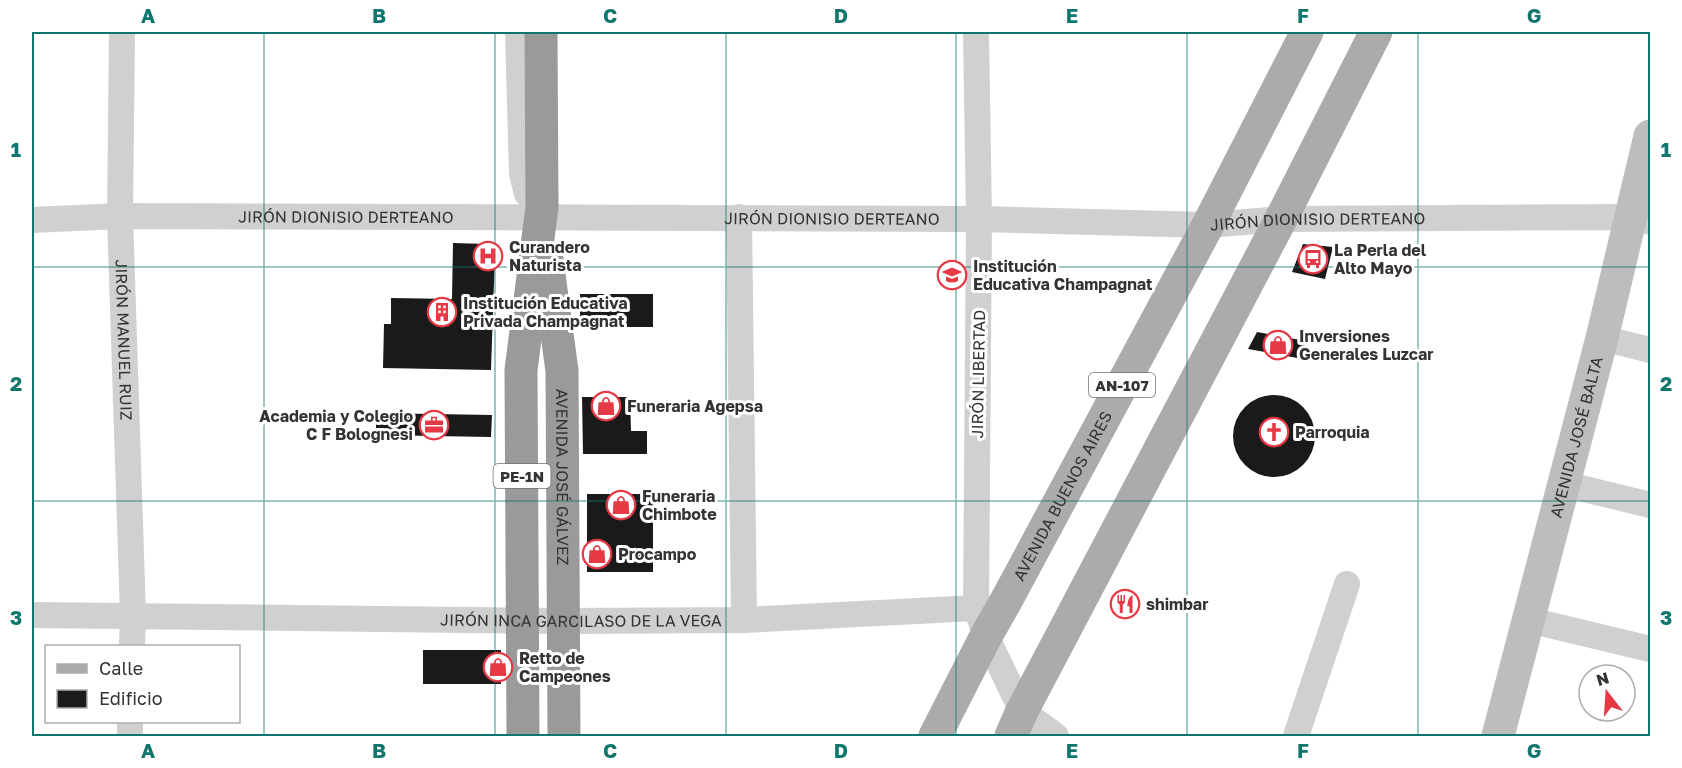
<svg xmlns="http://www.w3.org/2000/svg" width="1682" height="768" font-family="'Golos Text',sans-serif">
<style>
.building{fill:#1a1a1a}
.lines{fill:none;stroke-linecap:round;stroke-linejoin:round}
.street{stroke:#d0d0d0;stroke-width:26}
.secondary{stroke:#bdbdbd;stroke-width:33}
.primary{stroke:#ababab;stroke-width:33}
.highway{stroke:#9a9a9a;stroke-width:33}
.grid{fill:none;stroke:#0f766e;stroke-width:1.5;stroke-opacity:0.55}
.labels{text-anchor:middle;dominant-baseline:central;stroke-width:6;stroke-linejoin:round;paint-order:stroke}
.shield{fill:#fff;stroke:#707070;stroke-width:1.5}
.shield-label{font-size:15px;font-weight:bold;fill:#333}
.street-label{font-size:16px;fill:#333;stroke:#fff}
.poi-label{font-size:16px;font-weight:bold;fill:#333;stroke:#fff;text-anchor:start}
.neatline{fill:none;stroke:#0f766e;stroke-width:2}
.grid-label{font-size:20px;text-anchor:middle;font-weight:bold;fill:#0f766e}
</style>
<rect width="100%" height="100%" fill="#fff"/>
<g class="building">
<path d="M453,243l34,1 8,9 -4,117 -108,-2 1,-44h7v-26l61,1z"/>
<path d="M1303,244l30,3 -8,32 -33,-7z"/>
<rect x="580" y="294" width="73" height="33"/>
<path d="M1257,332l49,9 -3,18 -55,-10z"/>
<circle cx="1274" cy="436" r="41"/>
<path d="M582,397h48l1,34h16v23h-64z"/>
<path d="M376,413l116,2 -1,22 -115,-2z"/>
<path d="M587,494h68v21h-2v57h-66z"/>
<rect x="423" y="650" width="78" height="34"/>
</g>
<g class="lines">
<g class="street">
<path id="s1" d="M122,32l-2,184 13,399 -1,31"/>
<path d="M518,32l4,142 5,20 15,13"/>
<path d="M976,32l3,187 -3,389 10,28 36,75 34,25"/>
<path d="M739,217l5,403"/>
<path id="s2" d="M32,220l88,-4 859,3 229,6 73,-6 351,-2 18,5"/>
<path d="M1602,338l48,12"/>
<path d="M1564,484l86,21"/>
<path id="s3" d="M32,615l532,6 180,-1 232,-12"/>
<path d="M1529,620l121,29"/>
<path d="M130,736v-14"/>
<path d="M1296,736l51,-152"/>
</g>
<path class="secondary" id="s4" d="M1498,736l104,-398 48,-202"/>
<g class="primary">
<path id="s5" d="M935,736l51,-100 21,-37 201,-374 99,-193"/>
<path d="M1011,736l11,-25 259,-492 95,-187"/>
</g>
<g class="highway">
<path id="s6" d="M547,260l15,111 2,365"/>
<path d="M523,736l-2,-366 21,-163 -1,-175"/>
</g>
</g>
<path class="grid" d="M264,32v704M495,32v704M726,32v704M956,32v704M1187,32v704M1418,32v704M32,267h1618M32,501h1618"/>
<defs>
<g id="hospital-ring" transform="scale(1.5)"><circle r="9.5" fill="#fff" stroke="#e63946" stroke-width="1.5"/><path d="M-5-5h3v3.5h4V-5h3V5h-3V1.5h-4V5h-3Z" fill="#e63946"/></g>
<g id="bus-ring" transform="scale(1.5)"><circle r="9.5" fill="#fff" stroke="#e63946" stroke-width="1.5"/><path d="M-5-6H5V4H4V6H2V4H-2V6H-4V4H-5ZM-3.5-4V0h7V-4ZM-3.5 1.2v1.5H-2V1.2ZM2 1.2v1.5H3.5V1.2Z" fill="#e63946"/></g>
<g id="school-ring" transform="scale(1.5)"><circle r="9.5" fill="#fff" stroke="#e63946" stroke-width="1.5"/><path d="M0-5L7-2L0 1L-7-2ZM-4 1L0 2.5L4 1V4Q0 6-4 4Z" fill="#e63946"/></g>
<g id="building-ring" transform="scale(1.5)"><circle r="9.5" fill="#fff" stroke="#e63946" stroke-width="1.5"/><path d="M-4-6H4V6H1V3H-1V6H-4ZM-2.5-4.3h1.7v1.8h-1.7ZM.8-4.3h1.7v1.8H.8ZM-2.5-1h1.7V.8h-1.7ZM.8-1h1.7V.8H.8Z" fill="#e63946"/></g>
<g id="shop-ring" transform="scale(1.5)"><circle r="9.5" fill="#fff" stroke="#e63946" stroke-width="1.5"/><path d="M-5-2.5h2.3a2.7 3.5 0 0 1 5.4 0H5L5.5 6h-11ZM-1.5-2.5h3a1.5 2.3 0 0 0-3 0Z" fill="#e63946"/></g>
<g id="office-ring" transform="scale(1.5)"><circle r="9.5" fill="#fff" stroke="#e63946" stroke-width="1.5"/><path d="M-6-3h4V-5.5h4V-3h4V5H-6ZM-1-4.5V-3h2v-1.5ZM-6 0V1H6V0Z" fill="#e63946"/></g>
<g id="church-ring" transform="scale(1.5)"><circle r="9.5" fill="#fff" stroke="#e63946" stroke-width="1.5"/><path d="M-1.2-6h2.4v3.5h3.3v2.4h-3.3V6h-2.4V-.1h-3.3v-2.4h3.3Z" fill="#e63946"/></g>
<g id="restaurant-ring" transform="scale(1.5)"><circle r="9.5" fill="#fff" stroke="#e63946" stroke-width="1.5"/><path d="M-5-6h1v4h1v-4h1v4h1v-4h1v5L-1.5 .5V6h-2V.5L-5-1ZM5-6V6H3V1.5H1.5Q1.5-4 5-6Z" fill="#e63946"/></g>
</defs>
<g fill-rule="evenodd">
<use href="#hospital-ring" x="488" y="256"/>
<use href="#bus-ring" x="1313" y="259"/>
<use href="#school-ring" x="952" y="275"/>
<use href="#building-ring" x="442" y="312"/>
<use href="#shop-ring" x="1278" y="345"/>
<use href="#shop-ring" x="606" y="406"/>
<use href="#office-ring" x="434" y="425"/>
<use href="#church-ring" x="1274" y="432"/>
<use href="#shop-ring" x="621" y="505"/>
<use href="#shop-ring" x="597" y="554"/>
<use href="#restaurant-ring" x="1125" y="604"/>
<use href="#shop-ring" x="498" y="667"/>
</g>
<g class="labels">
<g class="shield">
<rect x="1089" y="373" width="66" height="24" rx="4.5"/>
<rect x="493.5" y="464" width="57" height="24" rx="4.5"/>
</g>
<g class="shield-label">
<text x="1122" y="385">AN-107</text>
<text x="522" y="476">PE-1N</text>
</g>
<g class="street-label">
<text stroke="none"><textPath href="#s2" startOffset="314">JIRÓN DIONISIO DERTEANO</textPath></text>
<text stroke="none"><textPath href="#s2" startOffset="800">JIRÓN DIONISIO DERTEANO</textPath></text>
<text stroke="none"><textPath href="#s2" startOffset="1286">JIRÓN DIONISIO DERTEANO</textPath></text>
<text stroke="none"><textPath href="#s1" startOffset="308">JIRÓN MANUEL RUIZ</textPath></text>
<text transform="translate(978 374) rotate(-89)">JIRÓN LIBERTAD</text>
<text stroke="none"><textPath href="#s4" startOffset="309">AVENIDA JOSÉ BALTA</textPath></text>
<text stroke="none"><textPath href="#s6" startOffset="218">AVENIDA JOSÉ GÁLVEZ</textPath></text>
<text stroke="none"><textPath href="#s5" startOffset="272">AVENIDA BUENOS AIRES</textPath></text>
<text stroke="none"><textPath href="#s3" startOffset="549">JIRÓN INCA GARCILASO DE LA VEGA</textPath></text>
</g>
<g class="poi-label">
<text x="509" y="247">Curandero<tspan x="509" dy="18">Naturista</tspan></text>
<text x="1334" y="250">La Perla del<tspan x="1334" dy="18">Alto Mayo</tspan></text>
<text x="973" y="266">Institución<tspan x="973" dy="18">Educativa Champagnat</tspan></text>
<text x="463" y="303">Institución Educativa<tspan x="463" dy="18">Privada Champagnat</tspan></text>
<text x="1299" y="336">Inversiones<tspan x="1299" dy="18">Generales Luzcar</tspan></text>
<text x="627" y="406">Funeraria Agepsa</text>
<text x="413" y="416" text-anchor="end">Academia y Colegio<tspan x="413" dy="18">C F Bolognesi</tspan></text>
<text x="1295" y="432">Parroquia</text>
<text x="642" y="496">Funeraria<tspan x="642" dy="18">Chimbote</tspan></text>
<text x="618" y="554">Procampo</text>
<text x="1146" y="604">shimbar</text>
<text x="519" y="658">Retto de<tspan x="519" dy="18">Campeones</tspan></text>
</g>
</g>
<rect width="1682" height="768" fill="none" stroke="#ffffff" stroke-width="66"/>
<rect x="45" y="645" width="195" height="78" fill="#ffffff" stroke="#adadad" stroke-width="1.5"/>
<rect x="57" y="664" width="30" height="9" fill="#ababab" stroke="#adadad" stroke-width="1.5"/>
<text x="99" y="675" font-size="18" fill="#333333">Calle</text>
<rect x="57" y="690" width="30" height="18" fill="#1a1a1a" stroke="#adadad" stroke-width="1.5"/>
<text x="99" y="705" font-size="18" fill="#333333">Edificio</text>
<g transform="translate(1607 693) rotate(343)"><circle r="28" fill="#ffffff" stroke="#adadad" stroke-width="1.5"/>
<path d="M0-4.5L10 22L0 15L-10 22Z" fill="#e63946"/>
<text y="-9" font-size="16" font-weight="bold" text-anchor="middle" fill="#333333">N</text>
</g>
<rect x="33" y="33" width="1616" height="702" class="neatline"/>
<g class="grid-label">
<text x="148" y="23">A</text>
<text x="379" y="23">B</text>
<text x="610" y="23">C</text>
<text x="841" y="23">D</text>
<text x="1072" y="23">E</text>
<text x="1303" y="23">F</text>
<text x="1534" y="23">G</text>
<text x="16" y="157">1</text>
<text x="1666" y="157">1</text>
<text x="16" y="391">2</text>
<text x="1666" y="391">2</text>
<text x="16" y="625">3</text>
<text x="1666" y="625">3</text>
<text x="148" y="758">A</text>
<text x="379" y="758">B</text>
<text x="610" y="758">C</text>
<text x="841" y="758">D</text>
<text x="1072" y="758">E</text>
<text x="1303" y="758">F</text>
<text x="1534" y="758">G</text>
</g>
</svg>
